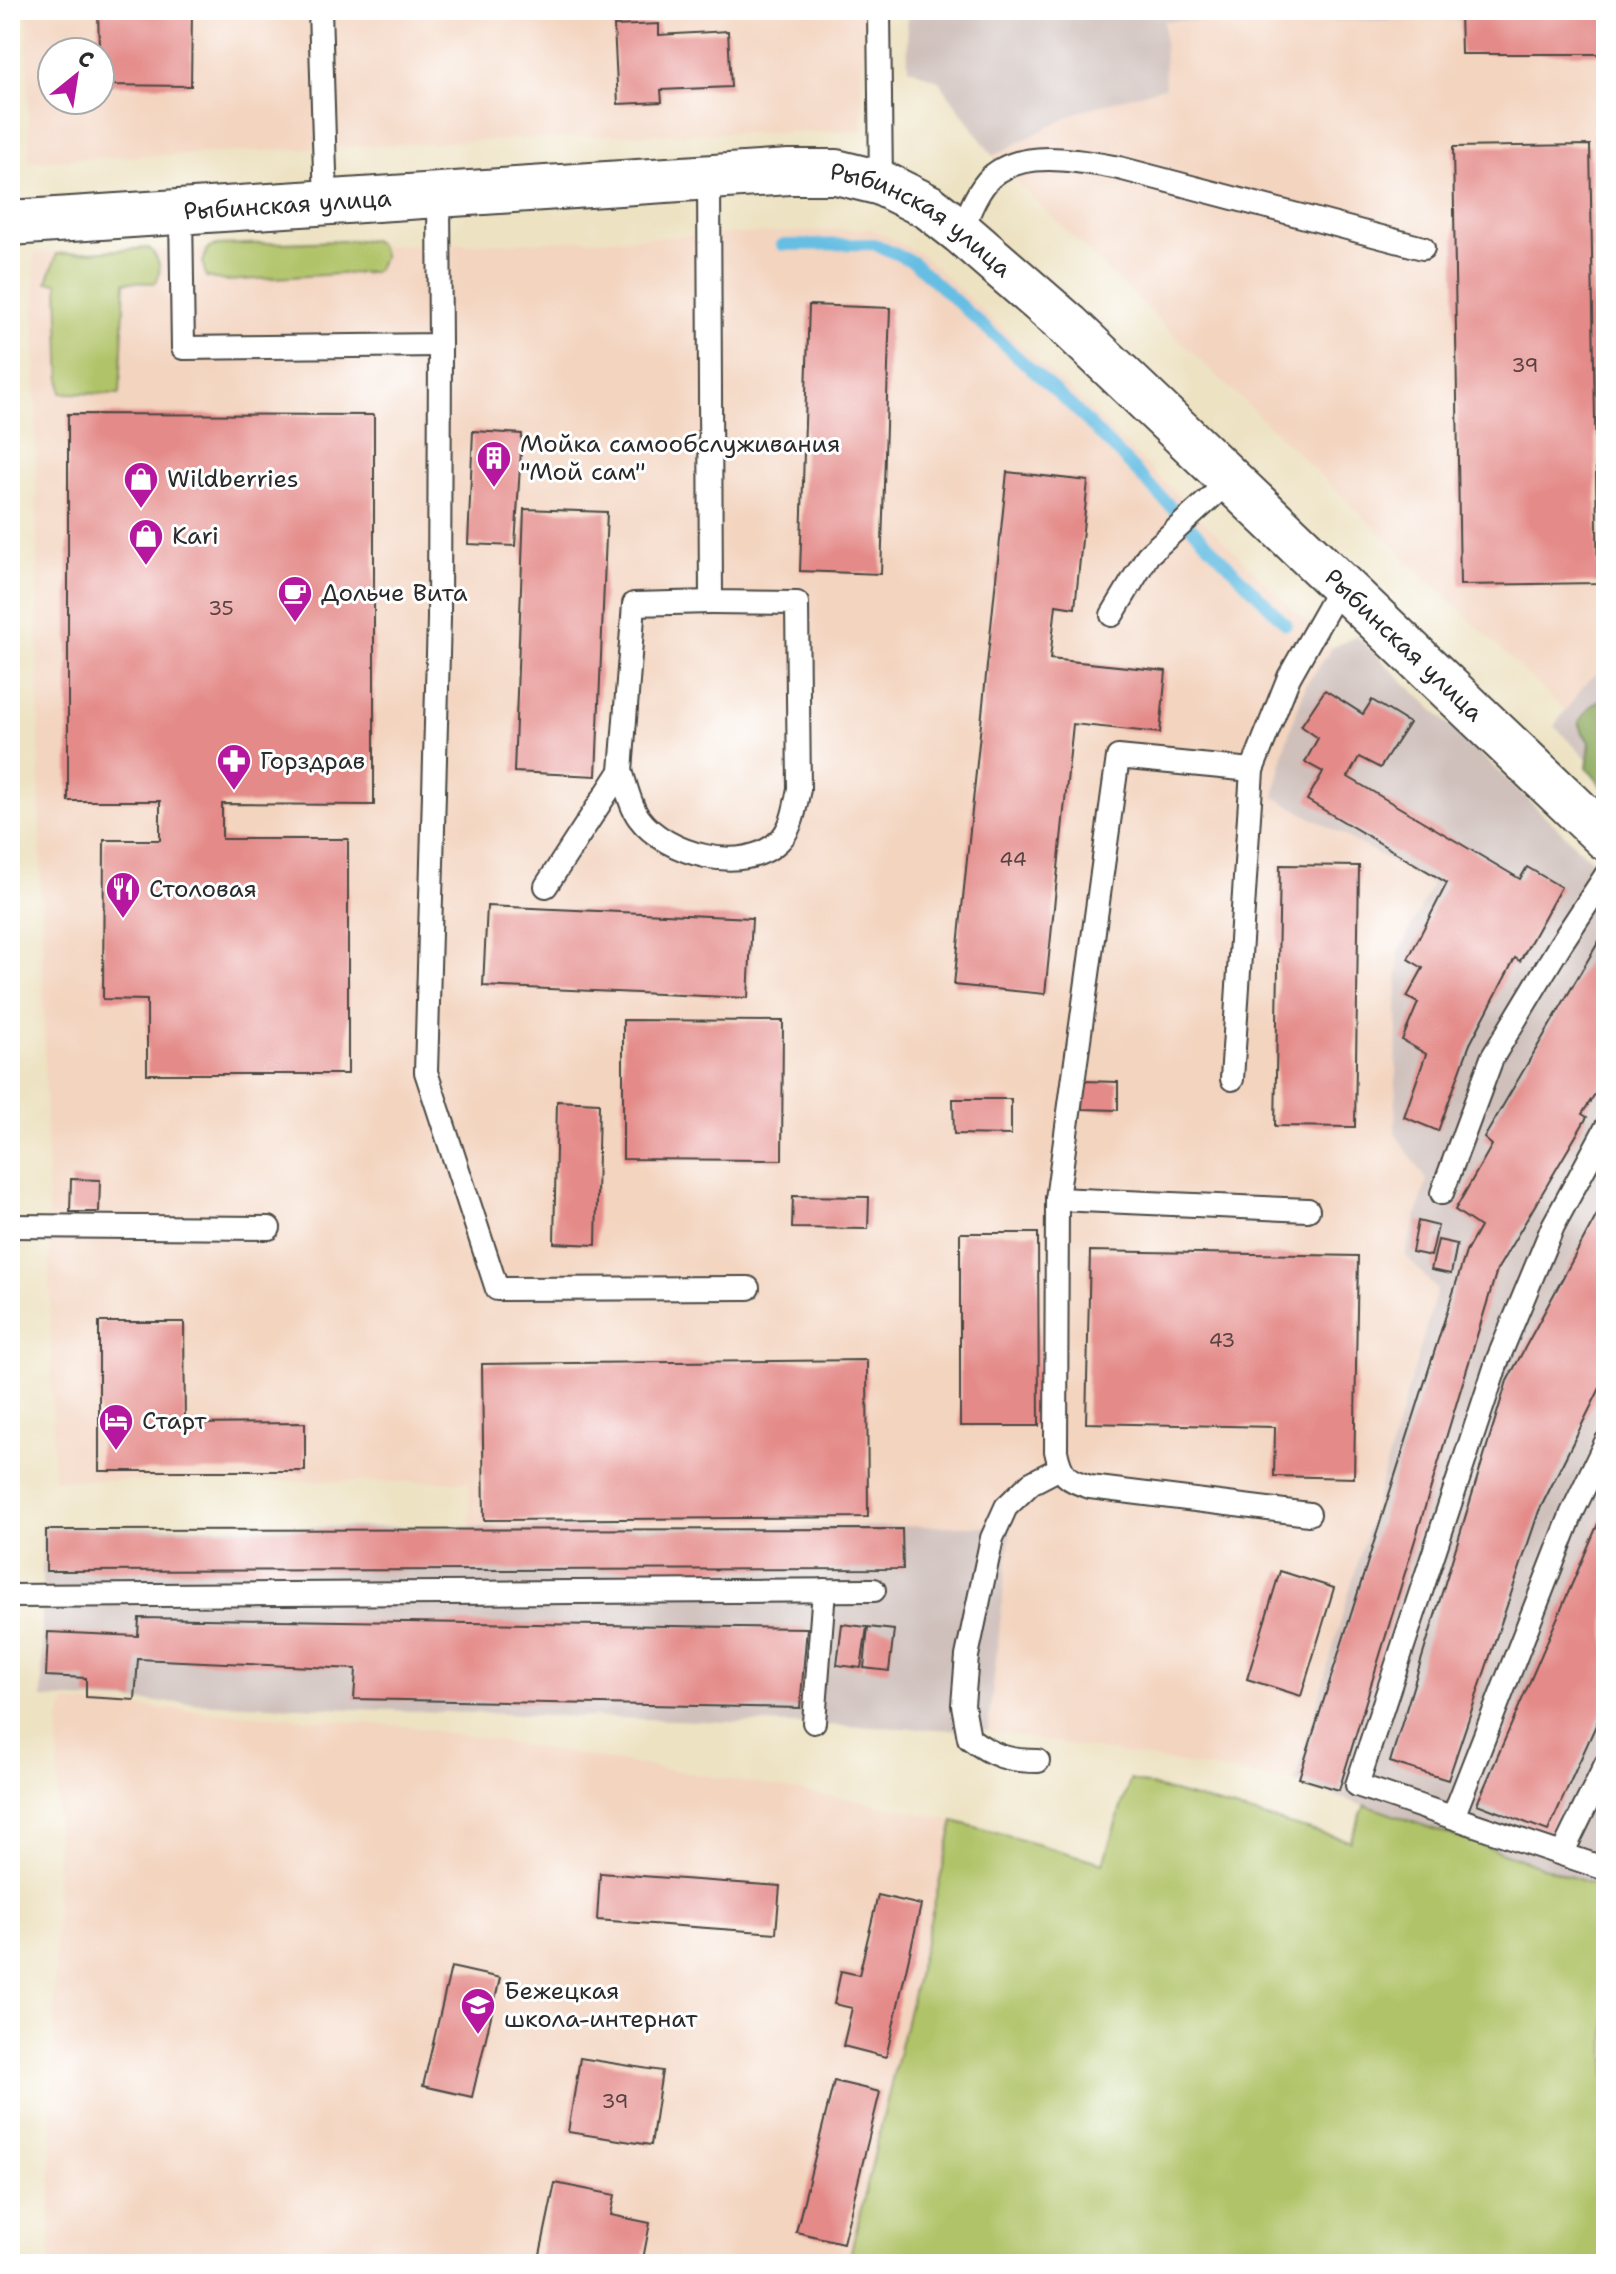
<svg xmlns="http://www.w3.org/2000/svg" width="1616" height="2274" font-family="'Shantell Sans',sans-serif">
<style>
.built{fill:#f3d4bf;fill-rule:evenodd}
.industrial{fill:#cfc0bb}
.green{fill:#b0c367;stroke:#6e7749;stroke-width:2}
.forest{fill:#8ca95c;stroke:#5c6a44;stroke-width:2}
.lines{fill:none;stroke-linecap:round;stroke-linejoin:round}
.stream{stroke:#66bee3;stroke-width:12}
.building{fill:#e48b89}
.lane-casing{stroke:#484642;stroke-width:26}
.secondary-casing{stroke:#484642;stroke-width:48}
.lane{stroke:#fff;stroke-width:22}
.secondary{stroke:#fff;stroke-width:44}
.labels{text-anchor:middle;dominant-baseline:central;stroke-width:6;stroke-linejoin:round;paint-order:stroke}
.number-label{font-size:20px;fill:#594342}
.street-label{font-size:24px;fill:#2b2b2b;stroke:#fff}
.poi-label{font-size:24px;fill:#2b2b2b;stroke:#fff;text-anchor:start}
</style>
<rect width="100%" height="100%" fill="#fff"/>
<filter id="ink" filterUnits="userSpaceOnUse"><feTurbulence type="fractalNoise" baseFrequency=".0125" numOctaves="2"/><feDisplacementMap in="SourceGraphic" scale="16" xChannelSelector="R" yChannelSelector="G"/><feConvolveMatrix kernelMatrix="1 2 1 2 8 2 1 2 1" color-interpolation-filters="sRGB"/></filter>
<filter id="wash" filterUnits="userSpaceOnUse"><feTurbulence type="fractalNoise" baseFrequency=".006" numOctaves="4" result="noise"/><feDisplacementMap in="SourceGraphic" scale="32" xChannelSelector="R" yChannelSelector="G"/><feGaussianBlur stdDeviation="1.8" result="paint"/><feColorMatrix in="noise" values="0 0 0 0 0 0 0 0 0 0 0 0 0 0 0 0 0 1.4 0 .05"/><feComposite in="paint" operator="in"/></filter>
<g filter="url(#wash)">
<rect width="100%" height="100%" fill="#ede2c2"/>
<g class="built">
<path d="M27,10h837l-2,121 -251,4 -582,26zM52,52h48v48h-48z"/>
<path d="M1164,21h442v648l-17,10 -24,32 -545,-525 -27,-30 87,-45 84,-24z"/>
<path d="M872,229l49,25 165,151 246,243 -26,37 -21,60 -11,52 158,87 -34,71 -3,179 32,46 -22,75 32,35 -143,492 -306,-51 22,-205h-540l-2,-44 -414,-2 -14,-639 -6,-588 470,-10z"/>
<path d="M66,1702l340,24 459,76 89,19 -106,443h-44l-48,-13 -4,13h-702l9,-543z"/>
</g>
<g class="industrial">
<path d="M907,10h699v10l-442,1 1,66 -85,24 -87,45 -55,-76 -30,-12z"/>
<path d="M1356,636l250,238v1015l-312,-107 143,-492 -32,-35 22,-75 -32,-46 3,-179 34,-71 -158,-87 11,-52 21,-60 26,-37z"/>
<path d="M1606,669v109l-52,-52 35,-47z"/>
<path d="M1011,1526l-23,205 -946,-33v-171z"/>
</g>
<g class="green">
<path d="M372,240l6,3 6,12 -6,13 -5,4 -148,9 -19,-4 -3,-14 4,-14 10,-4z"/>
<path d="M149,248c10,11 14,21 7,35l-31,-1 -5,112 -59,-1 -3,-110 -11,-1 10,-28z"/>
<path d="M1130,1780l220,61 15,-36 241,84v375h-758l106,-443 149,42z"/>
</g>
<path class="forest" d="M1606,695v96l-19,-23 3,-25 -7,-10 -4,-11 10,-14z"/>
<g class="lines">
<g class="stream">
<path d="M782,245l92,-1 39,18 162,147 104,106"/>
<path d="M1190,526l96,98"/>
</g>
</g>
<g id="blocks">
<g class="building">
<path d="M98,10h94l-1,76 -91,-1z"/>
<path d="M1174,10h99v3l-99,2z"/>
<path d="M1460,10h146v44h-145z"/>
<path d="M659,24v11l69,-4 3,56 -70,3 1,12 -44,2 -4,-78z"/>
<path d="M1590,145l8,438 -138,2 -7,-438z"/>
<path d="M809,305l81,3 -9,266 -81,-3z"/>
<path d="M68,414l306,1v390l-152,-1v35h126v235h-201v-74l-44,-1 1,-159h56v-39h-92z"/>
<path d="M473,431l49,3 -7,112 -47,-2z"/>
<path d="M1007,472l81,9 -13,127 -19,-3 -6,54 116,12 -6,62 -87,-9 -28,270 -91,-9z"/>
<path d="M524,509l83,3 -11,264 -82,-4z"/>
<path d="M1325,690l38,24 9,-14 37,23 -29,45 -21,-11 -11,20 172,102 7,-12 34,20 -41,74 -5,-3 -45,86 -32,87 -34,-14 22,-63 -24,-14 16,-37 -11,-6 16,-29 -15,-9 39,-76 -140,-83 16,-28 -18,-10 13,-24 -17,-12z"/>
<path d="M1280,865l79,1 -4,261 -80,-1z"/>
<path d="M487,906l265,12 -4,80 -265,-12z"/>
<path d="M1606,929v148l-24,37 5,3 -90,153 -158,520 -40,-12 167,-526 14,-25 -25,-17 37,-65 -8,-7z"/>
<path d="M623,1020l160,1 -1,139 -159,-1z"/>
<path d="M1083,1081l35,1v28l-36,-1z"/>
<path d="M953,1099h58v36l-57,-1z"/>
<path d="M557,1101l42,2 -3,142 -42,-2z"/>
<path d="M71,1179l29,1 -1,32h-29z"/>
<path d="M793,1196l76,1 -1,32 -76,-1z"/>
<path d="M1606,1198v178l-67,135 -91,269 -58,-18 117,-381z"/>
<path d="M1418,1221l20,5 -7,30 -19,-4z"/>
<path d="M960,1233h78l1,193h-79z"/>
<path d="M1438,1240l19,4 -6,30 -20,-4z"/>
<path d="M1090,1251l268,5 -4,222 -80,-2 1,-49 -189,-4z"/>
<path d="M99,1322h85l1,102 120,-1v48h-206z"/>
<path d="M867,1360l1,157 -384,3 -2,-156z"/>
<path d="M1606,1505v198l-58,128 -71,-27z"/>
<path d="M902,1529l1,40 -857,2v-41z"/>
<path d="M1280,1571l54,17 -33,108 -54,-17z"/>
<path d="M139,1618l668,10 -7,80 -446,-9 2,-30 -218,-10 -3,41 -49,-3v-19l-40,-2 2,-44 90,4z"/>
<path d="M842,1624l25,3 -6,41 -24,-3z"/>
<path d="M868,1627l26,3 -5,41 -25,-3z"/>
<path d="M600,1873l180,13 -4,47 -179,-13z"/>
<path d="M878,1895l43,10 -35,152 -43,-11 9,-38 -18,-4 7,-33 18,4z"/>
<path d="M451,1967l49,11 -28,119 -49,-11z"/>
<path d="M580,2058l82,13 -11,74 -83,-13z"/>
<path d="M834,2081l46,11 -37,151 -47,-11z"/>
<path d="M555,2183l60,12 -4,20 39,8 -8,41h-104z"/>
</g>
</g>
</g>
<g filter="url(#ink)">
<use href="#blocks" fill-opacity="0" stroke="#484642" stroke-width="2"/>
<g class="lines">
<g class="lane-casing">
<g id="lane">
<path d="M320,10l6,194"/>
<path d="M879,10l2,173"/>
<path d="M181,212l2,136 257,-3 -1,-149"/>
<path d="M961,232c8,-19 15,-40 30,-55 32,-29 90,-16 128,-9l304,80"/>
<path d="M440,345l-1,274 -13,453 71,217 251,-1"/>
<path d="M1112,615l36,-60 81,-74"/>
<path d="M621,771l13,-167 77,-2"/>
<path d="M546,886l75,-115c5,14 9,35 18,47 26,36 105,58 140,23 14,-13 16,-35 20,-52l-2,-186 -86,-1 -2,-425"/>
<path d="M1232,1079l20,-309"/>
<path d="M1606,1128l-53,98 -55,133 -141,426 249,84"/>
<path d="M1442,1193l50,-135 68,-113 46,-70"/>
<path d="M1057,1199l251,11"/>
<path d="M10,1226l259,2"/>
<path d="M1309,1514l-219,-27c-23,-7 -29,-11 -34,-36l1,-252 61,-442 134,13 37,-93 52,-92"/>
<path d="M10,1596l864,-6"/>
<path d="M814,1722l10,-132"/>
<path d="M1038,1761c-30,0 -45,-5 -69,-23l-6,-33 4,-49 25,-118 14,-31 25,-24 29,-15"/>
<path d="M1453,1817l119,-304 34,-71"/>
<path d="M1562,1854l44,-90"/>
</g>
</g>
<g class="secondary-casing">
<g id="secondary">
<path id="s1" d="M10,223l779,-51h47l45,11 48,24 32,25 107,93 538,513"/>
</g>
</g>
<use href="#lane" class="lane"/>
<use href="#secondary" class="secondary"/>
</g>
</g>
<defs>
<g id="building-pin" transform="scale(1.8)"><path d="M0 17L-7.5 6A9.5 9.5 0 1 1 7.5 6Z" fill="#b5179e" stroke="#fff"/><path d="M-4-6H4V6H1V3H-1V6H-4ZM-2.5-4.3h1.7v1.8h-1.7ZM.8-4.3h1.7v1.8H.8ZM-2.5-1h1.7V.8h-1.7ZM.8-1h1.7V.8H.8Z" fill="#fff"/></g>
<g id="shop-pin" transform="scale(1.8)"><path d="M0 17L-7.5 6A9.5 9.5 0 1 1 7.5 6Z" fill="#b5179e" stroke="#fff"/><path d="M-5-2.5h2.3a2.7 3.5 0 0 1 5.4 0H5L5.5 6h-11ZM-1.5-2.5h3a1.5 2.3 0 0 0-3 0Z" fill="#fff"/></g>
<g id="cafe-pin" transform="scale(1.8)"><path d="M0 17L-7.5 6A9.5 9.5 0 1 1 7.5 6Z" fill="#b5179e" stroke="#fff"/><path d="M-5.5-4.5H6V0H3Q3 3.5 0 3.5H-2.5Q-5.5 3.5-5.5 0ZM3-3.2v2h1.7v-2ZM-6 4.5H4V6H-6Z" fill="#fff"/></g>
<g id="pharmacy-pin" transform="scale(1.8)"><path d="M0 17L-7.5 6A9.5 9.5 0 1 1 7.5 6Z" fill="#b5179e" stroke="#fff"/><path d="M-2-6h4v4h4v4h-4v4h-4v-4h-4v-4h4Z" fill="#fff"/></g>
<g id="restaurant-pin" transform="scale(1.8)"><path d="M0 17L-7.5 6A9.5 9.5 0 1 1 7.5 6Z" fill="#b5179e" stroke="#fff"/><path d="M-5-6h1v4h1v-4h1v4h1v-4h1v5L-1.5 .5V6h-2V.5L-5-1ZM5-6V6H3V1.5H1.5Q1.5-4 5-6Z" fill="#fff"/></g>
<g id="hotel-pin" transform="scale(1.8)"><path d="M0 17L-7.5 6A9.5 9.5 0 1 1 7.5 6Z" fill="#b5179e" stroke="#fff"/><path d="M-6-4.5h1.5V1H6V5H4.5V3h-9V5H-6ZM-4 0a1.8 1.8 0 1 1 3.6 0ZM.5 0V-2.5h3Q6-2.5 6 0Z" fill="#fff"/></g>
<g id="school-pin" transform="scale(1.8)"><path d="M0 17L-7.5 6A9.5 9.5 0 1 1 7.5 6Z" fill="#b5179e" stroke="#fff"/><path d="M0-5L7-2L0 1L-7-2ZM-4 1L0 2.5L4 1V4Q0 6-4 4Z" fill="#fff"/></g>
</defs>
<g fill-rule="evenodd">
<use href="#building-pin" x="494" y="458"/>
<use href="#shop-pin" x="141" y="479"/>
<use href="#shop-pin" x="146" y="536"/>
<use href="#cafe-pin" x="295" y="593"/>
<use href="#pharmacy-pin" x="234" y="761"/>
<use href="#restaurant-pin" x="123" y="889"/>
<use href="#hotel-pin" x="116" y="1421"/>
<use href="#school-pin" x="478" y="2005"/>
</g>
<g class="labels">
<g class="number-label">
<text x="1525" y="365">39</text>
<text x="221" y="608">35</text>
<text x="1013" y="859">44</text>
<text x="1222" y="1340">43</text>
<text x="615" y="2101">39</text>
</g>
<g class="street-label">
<text stroke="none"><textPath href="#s1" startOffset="278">Рыбинская улица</textPath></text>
<text stroke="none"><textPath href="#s1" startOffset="926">Рыбинская улица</textPath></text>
<text stroke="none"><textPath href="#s1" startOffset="1574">Рыбинская улица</textPath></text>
</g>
<g class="poi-label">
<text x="520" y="444">Мойка самообслуживания<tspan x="520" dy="28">"Мой сам"</tspan></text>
<text x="167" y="479">Wildberries</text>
<text x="172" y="536">Kari</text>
<text x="321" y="593">Дольче Вита</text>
<text x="260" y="761">Горздрав</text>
<text x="149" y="889">Столовая</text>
<text x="142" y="1421">Старт</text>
<text x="504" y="1991">Бежецкая<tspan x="504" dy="28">школа-интернат</tspan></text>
</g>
</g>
<rect width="1616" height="2274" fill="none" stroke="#fff" stroke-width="40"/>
<g transform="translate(76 76) rotate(30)"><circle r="38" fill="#ffffff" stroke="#aaaaaa" stroke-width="2"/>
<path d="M0-6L14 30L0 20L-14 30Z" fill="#b5179e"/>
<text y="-12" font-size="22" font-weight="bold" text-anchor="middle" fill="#2b2b2b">С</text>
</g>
</svg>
